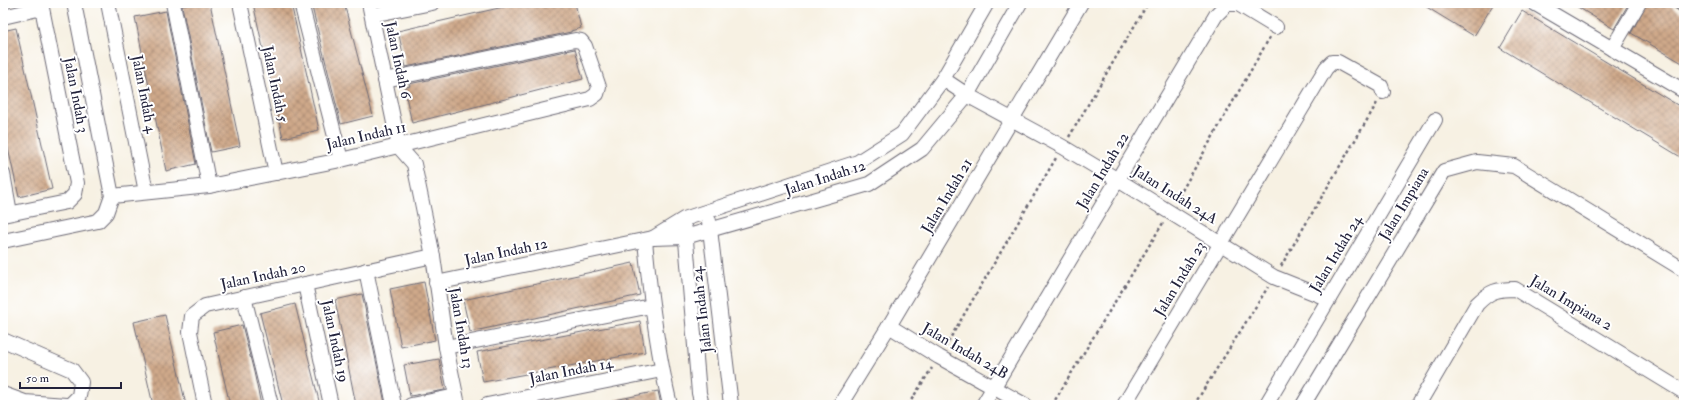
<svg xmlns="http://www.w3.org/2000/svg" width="1687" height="408" font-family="'IM FELL Double Pica',serif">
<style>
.building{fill:url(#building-cross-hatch)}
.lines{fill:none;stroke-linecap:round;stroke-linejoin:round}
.minor-casing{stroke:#6d6a76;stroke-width:16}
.path{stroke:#6d6a76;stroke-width:2.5;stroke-dasharray:3 3;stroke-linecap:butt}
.minor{stroke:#fff;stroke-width:14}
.labels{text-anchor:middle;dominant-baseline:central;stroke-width:4;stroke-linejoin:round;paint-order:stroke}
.street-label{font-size:15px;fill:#22223b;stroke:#fff}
</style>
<defs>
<pattern id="building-cross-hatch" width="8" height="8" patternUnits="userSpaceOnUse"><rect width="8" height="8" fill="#cfa98a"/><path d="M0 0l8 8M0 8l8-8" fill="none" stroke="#a88972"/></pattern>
</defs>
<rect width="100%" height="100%" fill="#fff"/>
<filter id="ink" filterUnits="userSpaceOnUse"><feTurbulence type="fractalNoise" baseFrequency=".025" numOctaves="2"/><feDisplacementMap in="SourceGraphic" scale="8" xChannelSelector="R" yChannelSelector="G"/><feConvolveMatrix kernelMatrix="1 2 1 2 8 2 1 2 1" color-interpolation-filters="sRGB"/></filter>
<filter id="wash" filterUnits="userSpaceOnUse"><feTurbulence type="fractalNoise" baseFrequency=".012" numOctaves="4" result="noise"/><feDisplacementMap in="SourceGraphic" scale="16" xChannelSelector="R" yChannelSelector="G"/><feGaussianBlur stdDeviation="0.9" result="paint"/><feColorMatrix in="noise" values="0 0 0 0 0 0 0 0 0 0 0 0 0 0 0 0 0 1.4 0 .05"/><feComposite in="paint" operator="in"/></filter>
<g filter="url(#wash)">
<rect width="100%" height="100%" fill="#f7f1e3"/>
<g id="blocks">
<g class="building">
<path d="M196,3h14l30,143 -29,6 -29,-146z"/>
<path d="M253,3h38l28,127 -36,8z"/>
<path d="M311,3h33l29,113 -32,8z"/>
<path d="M521,3h54l6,25 -10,3v1l-165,35 -8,-36z"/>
<path d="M1420,3h74l-20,33z"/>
<path d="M1571,3h58l-15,26z"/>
<path d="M1647,3h19l18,11v50l-53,-31z"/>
<path d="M166,11l30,153 -30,7 -31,-154z"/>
<path d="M1522,11l162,98v50l-184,-111z"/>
<path d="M16,28l36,161 -33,8 -16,-71v-95z"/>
<path d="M575,49l8,30 -171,44 -8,-35 6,-2 -1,-2z"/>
<path d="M633,263l7,32 -170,37 -7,-32z"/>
<path d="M424,282l11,58 -34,7 -11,-58z"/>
<path d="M362,294l23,109 -9,2h-20l-21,-105z"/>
<path d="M295,304l25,101h-37l-23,-92z"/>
<path d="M165,315l21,90h-33l-19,-83z"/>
<path d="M640,321l5,31 -162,30 -6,-30z"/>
<path d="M242,325l12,47 7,33h-31l-17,-73z"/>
<path d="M439,359l6,31 -35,6 -6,-31z"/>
<path d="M658,391l3,14h-45l-1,-5z"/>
</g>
</g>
</g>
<g filter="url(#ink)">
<use href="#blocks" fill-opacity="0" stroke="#6d6a76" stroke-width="1"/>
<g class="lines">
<g class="minor-casing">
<g id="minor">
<path d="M108,3l38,189"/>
<path d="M173,3l36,183"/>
<path d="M240,3l36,170"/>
<path d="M301,3l40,157"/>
<path d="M369,3l30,144"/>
<path d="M1534,3l150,88"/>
<path d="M1682,3l2,1"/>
<path d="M372,15l60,-12"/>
<path d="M3,17l39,-9"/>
<path d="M1612,49l27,-46"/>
<path d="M943,79l24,16 96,52 55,33 156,97 55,22"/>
<path d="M399,147l15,17 19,92 13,91 12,58"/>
<path d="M3,174l7,39"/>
<path d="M112,196l97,-10 132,-26 249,-61 7,-5 2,-7 -14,-41 -4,-5 -6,-1 -190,40"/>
<path d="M3,215l64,-13 8,-8 2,-11 -36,-180"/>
<path d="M709,221l22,184"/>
<path d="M685,229l14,164 3,12"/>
<path d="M653,238l31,-19 174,-57 44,-28 41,-55 44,-76"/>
<path d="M645,240c5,56 12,110 25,165"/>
<path d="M3,241l95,-20 8,-8 6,-17 -38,-193"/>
<path d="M366,270l28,135"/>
<path d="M436,283l217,-45 32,-1 184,-53 53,-35 45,-54 53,-92"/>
<path d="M305,284l26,121"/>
<path d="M244,297l27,108"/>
<path d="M889,326l50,31 86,48"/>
<path d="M3,340l69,30 9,12 -2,14 -9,9"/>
<path d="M446,347l205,-41"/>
<path d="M3,394l22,8 41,3"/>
<path d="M205,405l-15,-73 2,-16 13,-10 228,-50"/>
<path d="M411,405l45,-9"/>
<path d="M487,405l175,-35"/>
<path d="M840,405l49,-79 192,-323"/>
<path d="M983,405l233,-390 11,-11h11l38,23"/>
<path d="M1124,405l202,-337 6,-6h6l43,24 2,6"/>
<path d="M1266,405l169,-285"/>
<path d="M1303,405l141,-234 33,-9 37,4 170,104"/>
<path d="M1418,405l59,-101c13,-13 20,-15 38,-15l169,103"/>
</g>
</g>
<g class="path">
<path d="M1069,137l79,-134"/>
<path d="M1176,201l94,-164"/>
<path d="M1281,266l96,-163"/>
<path d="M945,347l111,-189"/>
<path d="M908,405l24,-37"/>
<path d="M1052,405l111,-182"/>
<path d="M1194,405l74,-118"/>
</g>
<use href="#minor" class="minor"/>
</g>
</g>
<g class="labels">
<g class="street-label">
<text transform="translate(398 60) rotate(78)">Jalan Indah 6</text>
<text transform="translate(275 84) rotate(78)">Jalan Indah 5</text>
<text transform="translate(144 94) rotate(79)">Jalan Indah 4</text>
<text transform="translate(76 95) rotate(79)">Jalan Indah 3</text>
<text transform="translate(366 136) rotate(-13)">Jalan Indah 11</text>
<text transform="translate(1103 171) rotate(-59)">Jalan Indah 22</text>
<text transform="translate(825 178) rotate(-18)">Jalan Indah 12</text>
<text transform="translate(1175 195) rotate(32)">Jalan Indah 24A</text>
<text transform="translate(947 196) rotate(-59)">Jalan Indah 21</text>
<text transform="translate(1404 204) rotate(-59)">Jalan Impiana</text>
<text transform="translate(506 252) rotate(-12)">Jalan Indah 12</text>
<text transform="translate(1336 254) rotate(-59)">Jalan Indah 24</text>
<text transform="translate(263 276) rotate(-12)">Jalan Indah 20</text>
<text transform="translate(1180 279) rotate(-59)">Jalan Indah 23</text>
<text transform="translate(1571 303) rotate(31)">Jalan Impiana 2</text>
<text transform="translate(702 310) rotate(-97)">Jalan Indah 24</text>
<text transform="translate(461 328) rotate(80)">Jalan Indah 13</text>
<text transform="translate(335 341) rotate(78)">Jalan Indah 19</text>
<text transform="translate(965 351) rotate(30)">Jalan Indah 24B</text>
<text transform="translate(571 371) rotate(-11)">Jalan Indah 14</text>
</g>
</g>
<rect width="1687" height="408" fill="none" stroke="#fff" stroke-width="16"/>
<path d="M20 382v6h101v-6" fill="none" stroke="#22223b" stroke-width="2"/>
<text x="26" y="382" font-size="12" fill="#22223b" stroke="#ffffff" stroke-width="3" paint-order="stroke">50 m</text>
</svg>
